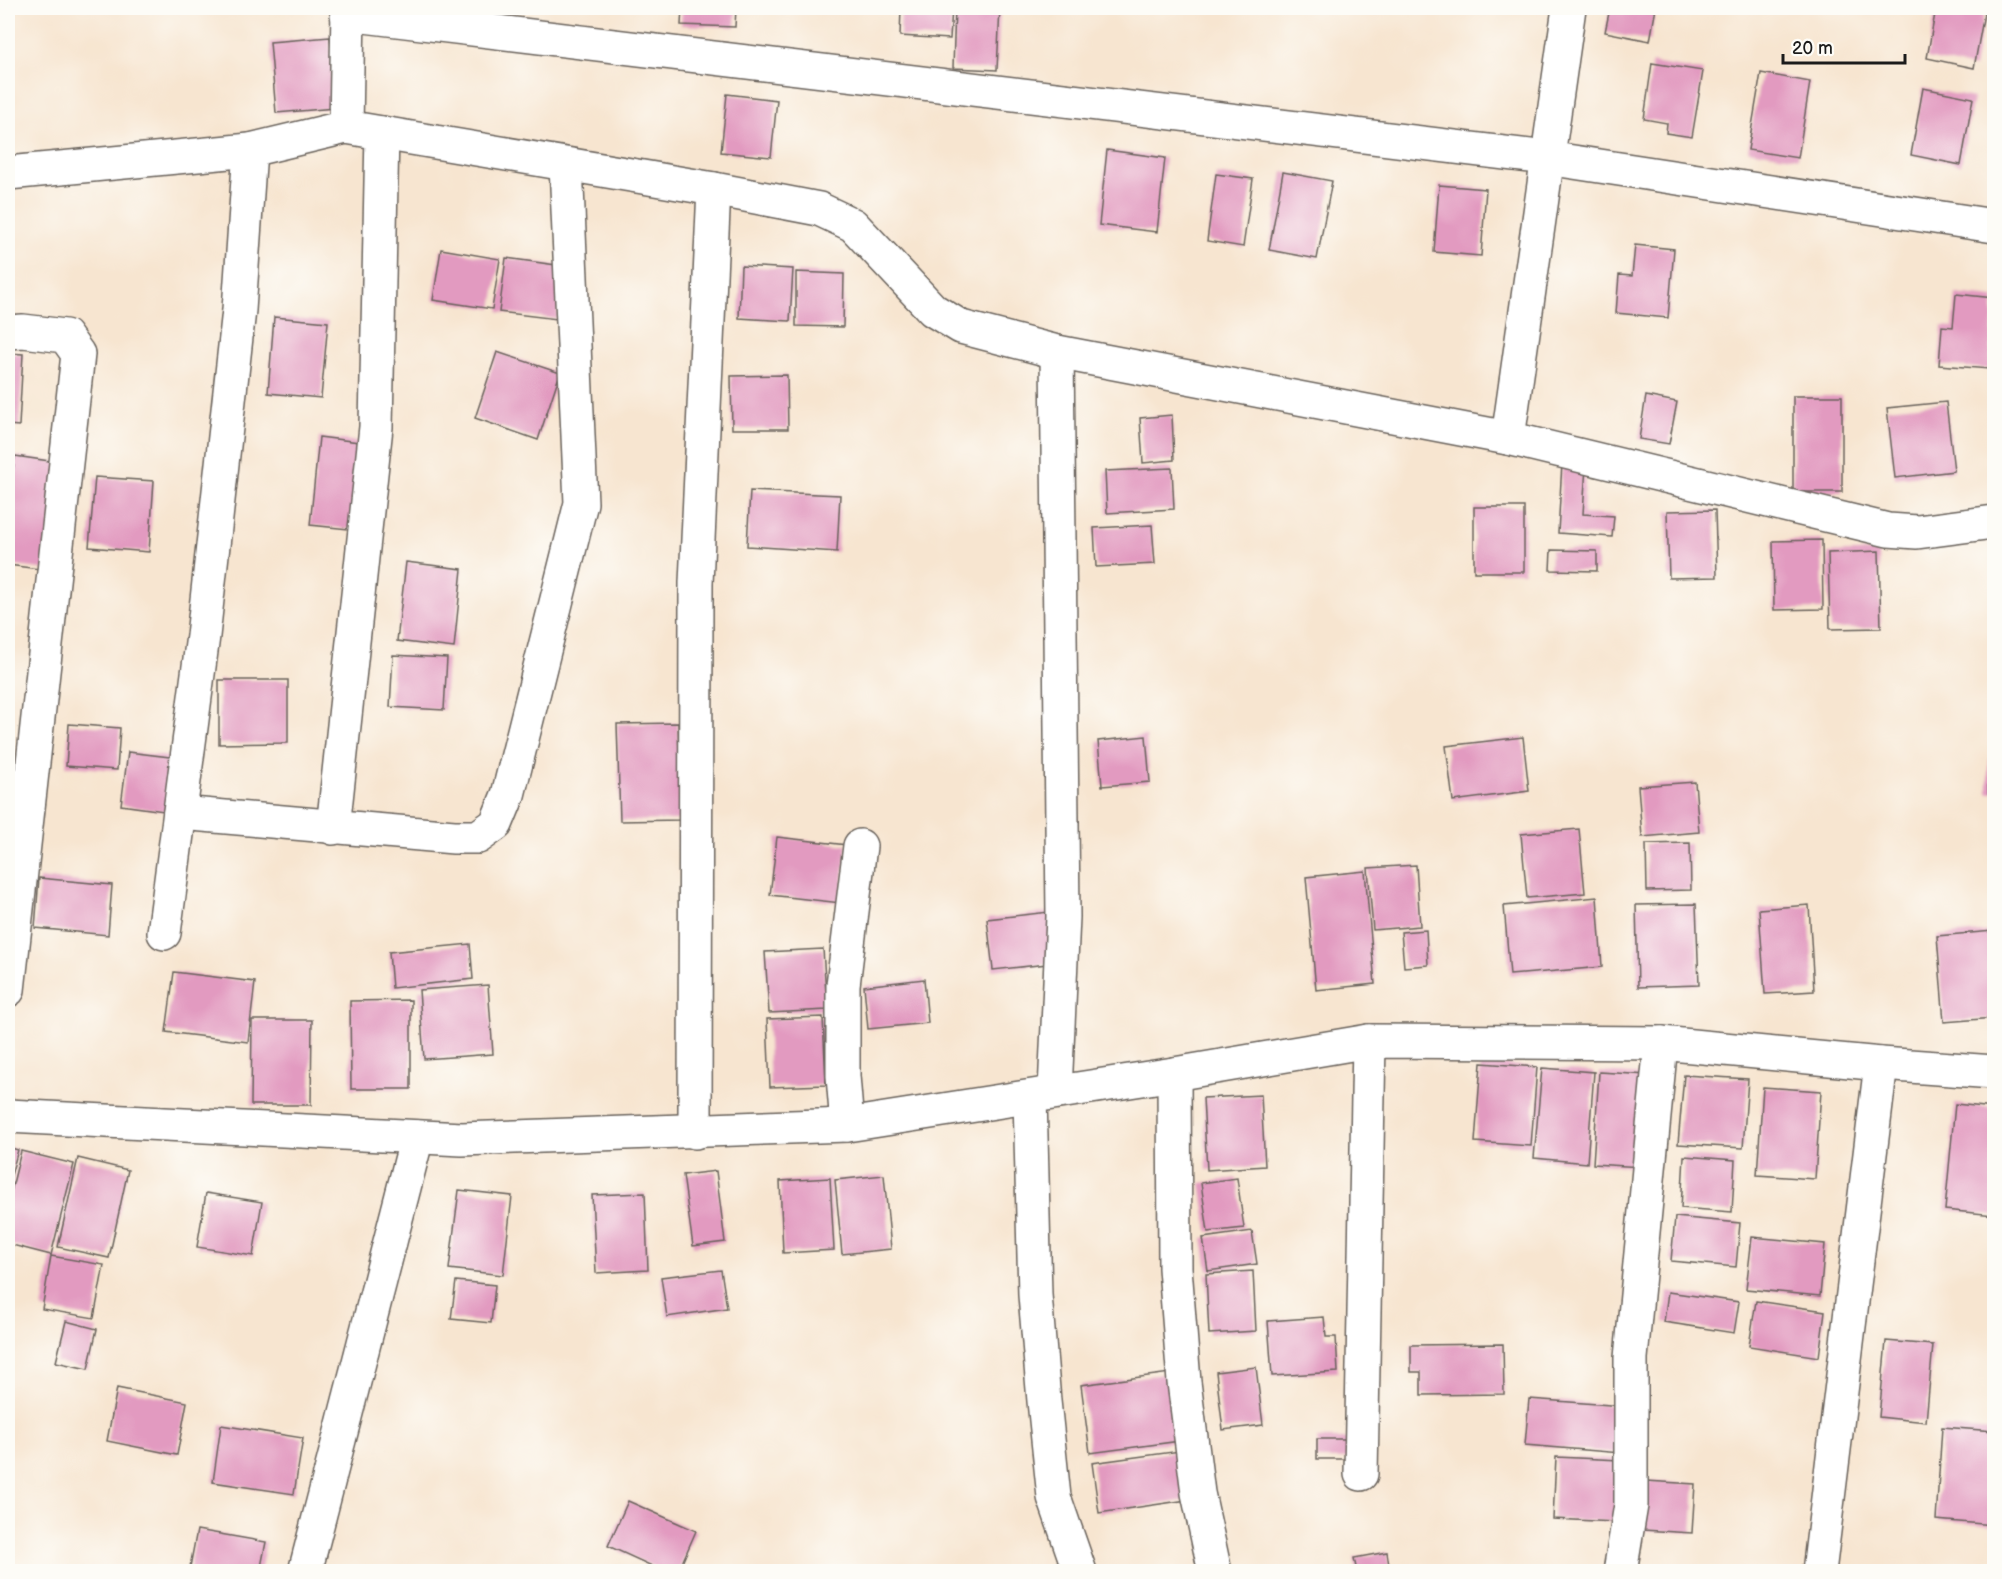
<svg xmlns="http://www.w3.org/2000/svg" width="2002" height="1579" font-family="'Balsamiq Sans',sans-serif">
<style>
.building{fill:#e29ac0}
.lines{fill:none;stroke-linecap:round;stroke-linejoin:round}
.minor-casing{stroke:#69625b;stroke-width:36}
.minor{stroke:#fff;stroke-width:33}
</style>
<rect width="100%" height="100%" fill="#fdfcf7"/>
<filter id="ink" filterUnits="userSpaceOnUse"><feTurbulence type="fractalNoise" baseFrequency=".0167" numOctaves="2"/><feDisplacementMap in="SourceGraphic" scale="12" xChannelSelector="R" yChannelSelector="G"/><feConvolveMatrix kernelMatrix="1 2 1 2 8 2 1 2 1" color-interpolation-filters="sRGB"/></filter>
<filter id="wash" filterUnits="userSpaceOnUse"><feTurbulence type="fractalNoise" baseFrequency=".008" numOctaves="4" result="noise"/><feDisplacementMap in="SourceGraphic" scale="24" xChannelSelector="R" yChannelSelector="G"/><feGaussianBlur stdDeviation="1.35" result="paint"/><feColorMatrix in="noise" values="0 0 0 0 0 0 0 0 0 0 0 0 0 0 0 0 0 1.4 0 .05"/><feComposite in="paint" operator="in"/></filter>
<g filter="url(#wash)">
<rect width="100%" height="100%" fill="#f7e5d0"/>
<g id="blocks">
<g class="building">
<path d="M682,8h54l-1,19 -54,-2z"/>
<path d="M901,8h51l-2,31 -50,-3z"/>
<path d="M955,8h45l-3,62 -44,-2z"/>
<path d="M1610,8h46l-6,33 -45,-9z"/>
<path d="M1936,8h49l-11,60 -47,-10z"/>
<path d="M330,37l5,71 -59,5 -6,-71z"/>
<path d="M1652,63l51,8 -11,66 -26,-4 1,-10 -23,-4z"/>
<path d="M1761,73l49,9 -12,76 -50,-8z"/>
<path d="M1923,88l50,10 -12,67 -50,-10z"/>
<path d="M727,94l50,6 -6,57 -50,-5z"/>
<path d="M1107,150l58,8 -8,74 -58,-7z"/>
<path d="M1283,172l49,9 -15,78 -48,-9z"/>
<path d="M1216,174l37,5 -10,68 -36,-6z"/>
<path d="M1439,185l47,4 -5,67 -47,-4z"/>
<path d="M1635,245l39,4 -6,69 -52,-5 3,-38 13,1z"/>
<path d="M441,249l59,10 -8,50 -59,-9z"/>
<path d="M506,258l57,8 -6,53 -58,-7z"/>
<path d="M741,266l52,3 -3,52 -51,-3z"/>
<path d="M796,272l48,2 -1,53 -47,-1z"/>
<path d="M1956,294l38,4 -4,71 -51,-4 3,-39 11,1z"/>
<path d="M274,317l54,5 -7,76 -53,-5z"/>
<path d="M497,352l63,21 -22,67 -63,-22z"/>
<path d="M8,353l15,1 -4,72 -11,-1z"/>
<path d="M787,375l1,54h-56l-1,-53z"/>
<path d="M1646,396l31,6 -8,42 -30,-5z"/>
<rect x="1793" y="396" width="49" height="96"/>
<path d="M1946,402l8,69 -59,7 -8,-70z"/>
<path d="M1172,415l2,45 -31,3 -3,-45z"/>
<path d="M319,437l48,6 -9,87 -48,-5z"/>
<path d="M15,456l48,7 -16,107 -39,-5v-59z"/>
<path d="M1562,463l24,2 -3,49 31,2 -2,21 -54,-4z"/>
<path d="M1172,468l2,41 -67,4 -2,-42z"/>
<path d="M95,477l59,4 -5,71 -60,-5z"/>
<path d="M750,491l90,4 -3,57 -90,-6z"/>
<rect x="1474" y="507" width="50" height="65"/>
<path d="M1715,510l2,67 -48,1 -2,-67z"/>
<path d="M1152,525l3,39 -59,3 -2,-39z"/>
<path d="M1822,540l1,69 -49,1 -1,-69z"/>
<path d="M1551,550l46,1v20l-47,-1z"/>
<path d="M1879,551l2,77 -51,1 -2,-76z"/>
<path d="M406,562l56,7 -8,79 -57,-7z"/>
<path d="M393,655l54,3 -3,52 -54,-3z"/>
<path d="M219,680h69v63l-69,1z"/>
<path d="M678,723l3,97 -61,1 -3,-97z"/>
<path d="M69,724l51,4 -3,42 -51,-4z"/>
<path d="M1146,736l4,46 -48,4 -4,-45z"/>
<path d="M1523,737l6,54 -76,10 -7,-55z"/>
<path d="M128,752l50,6 -7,54 -50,-7z"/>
<rect x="1988" y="759" width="6" height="34"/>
<path d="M1695,782l4,50 -57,5 -4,-51z"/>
<path d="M1579,829l6,64 -58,5 -6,-64z"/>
<path d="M777,837l70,8 -6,58 -71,-8z"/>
<path d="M1690,843l1,47 -44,1 -1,-47z"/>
<path d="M1416,865l4,61 -47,4 -5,-62z"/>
<path d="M1365,871l10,113 -59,6 -10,-113z"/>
<path d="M39,878l73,7 -4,50 -73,-7z"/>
<path d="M1597,897l5,70 -92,8 -6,-69z"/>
<path d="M1696,904l3,81 -61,2 -2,-82z"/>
<path d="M1809,905l5,86 -49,3 -6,-85z"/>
<path d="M1049,912l7,51 -63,7 -6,-51z"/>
<path d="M1426,930l2,35 -24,2 -3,-35z"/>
<path d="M1993,931l1,87 -50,4 -7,-86z"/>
<path d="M470,944l3,35 -81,9 -3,-36z"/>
<path d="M823,949l4,61 -58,3 -4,-61z"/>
<path d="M174,972l81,10 -7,60 -82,-10z"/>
<path d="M924,979l4,44 -60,6 -4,-43z"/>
<path d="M488,985l5,69 -69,5 -5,-69z"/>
<path d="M411,1000v89h-60l-1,-88z"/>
<path d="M823,1017l3,68 -56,2 -3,-68z"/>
<path d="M252,1020h60l-1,85h-60z"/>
<path d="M1481,1063l56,4 -6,79 -56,-4z"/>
<path d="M1542,1068l52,4 -7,91 -53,-5z"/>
<path d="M1599,1072l49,3 -6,92 -49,-3z"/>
<path d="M1684,1075l64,4 -5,69 -65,-4z"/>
<path d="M1763,1087l58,4 -6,88 -58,-4z"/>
<path d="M1261,1095l4,71 -58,4 -4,-72z"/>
<path d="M1955,1104l39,4v107l-49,-5z"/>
<path d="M8,1147l10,3 -10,36z"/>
<path d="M21,1151l53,13 -23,91 -43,-11v-40z"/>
<path d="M1684,1156l51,4 -3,52 -51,-4z"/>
<path d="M78,1158l50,12 -19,88 -51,-11z"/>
<path d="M716,1171l9,71 -32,4 -10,-71z"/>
<path d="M884,1175l7,74 -49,5 -7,-74z"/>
<path d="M830,1178l4,72 -51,3 -3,-72z"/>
<path d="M1237,1178l7,50 -36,4 -7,-49z"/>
<path d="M459,1190l53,6 -9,79 -54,-6z"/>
<path d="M206,1193l56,9 -9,54 -56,-9z"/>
<path d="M645,1193l3,77 -52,3 -4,-78z"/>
<path d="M1675,1217l65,6 -4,44 -65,-6z"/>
<path d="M1252,1231l5,33 -49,7 -5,-33z"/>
<path d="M1752,1237l73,7 -5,52 -74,-7z"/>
<path d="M51,1256l53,9 -10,53 -52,-9z"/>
<path d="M721,1270l6,38 -60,9 -6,-40z"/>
<path d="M1253,1271l3,60 -47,3 -3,-60z"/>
<path d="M456,1281l39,4 -4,38 -40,-4z"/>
<path d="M1668,1292l71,10 -5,31 -70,-11z"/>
<path d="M1756,1301l69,10 -6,46 -70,-11z"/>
<path d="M1324,1317l2,20h10l2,35 -66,4 -4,-55z"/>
<path d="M66,1321l31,8 -9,40 -32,-7z"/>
<path d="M1886,1341l47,4 -7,77 -47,-5z"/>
<path d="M1503,1344l1,50 -83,1v-23h-10v-27z"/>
<path d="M1256,1367l7,58 -40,5 -7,-58z"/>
<path d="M1170,1373l10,68 -90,12 -9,-68z"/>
<path d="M117,1388l70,14 -10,53 -70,-14z"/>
<path d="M1529,1399l95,7 -3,47 -96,-8z"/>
<path d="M221,1425l82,13 -9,56 -81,-12z"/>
<path d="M1942,1427l52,4v94l-58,-5z"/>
<rect x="1317" y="1439" width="33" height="20"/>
<path d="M1180,1451l7,49 -88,13 -7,-50z"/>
<path d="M1556,1457l64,3 -4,62 -63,-3z"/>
<path d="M1646,1481l49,3 -3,49 -49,-3z"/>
<path d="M628,1501l68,30 -18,41h-13l-57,-26z"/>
<path d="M197,1530l69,12 -6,30h-71z"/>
<path d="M1387,1552l3,20h-33l-3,-14z"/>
</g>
</g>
</g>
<g filter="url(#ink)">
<use href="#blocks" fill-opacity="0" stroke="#69625b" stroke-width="1.5"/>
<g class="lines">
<g class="minor-casing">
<g id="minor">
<path d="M347,14l1200,144 447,68"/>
<path d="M346,127l2,-119"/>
<path d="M8,173l242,-23 96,-23 368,62 105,20 34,16 80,85 28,17 96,25 451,86 380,92 29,2 77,-10"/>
<path d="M8,332l15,-1 42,5 13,18 -70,636"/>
<path d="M1508,438l61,-430"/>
<path d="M180,813l274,24h24l18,-13 12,-29 73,-292 -15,-338"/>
<path d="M333,828l43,-401 6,-294"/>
<path d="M164,933l39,-297 36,-326 11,-160"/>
<path d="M1174,1074l1,194 9,114 14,111 17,79"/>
<path d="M1055,1091l8,-174 -6,-565"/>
<path d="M1030,1097l5,198 9,106 10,96 26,75"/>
<path d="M8,1116l454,23 385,-14 327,-51 195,-33 292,2 220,21 113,8"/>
<path d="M847,1125l-4,-49v-91l17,-139"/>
<path d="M695,1132l1,-549 18,-394"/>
<path d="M1361,1474l8,-433"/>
<path d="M305,1572l112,-435"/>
<path d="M1620,1572l11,-67v-147l30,-315"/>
<path d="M1819,1572l62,-508"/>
</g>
</g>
<use href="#minor" class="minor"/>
</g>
</g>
<rect width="2002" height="1579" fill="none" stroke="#fdfcf7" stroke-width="30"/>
<path d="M1783 54v9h122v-9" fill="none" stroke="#1c1c1c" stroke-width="3"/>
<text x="1792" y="54" font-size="18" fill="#1c1c1c" stroke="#fdfcf7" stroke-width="4.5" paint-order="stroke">20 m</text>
</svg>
